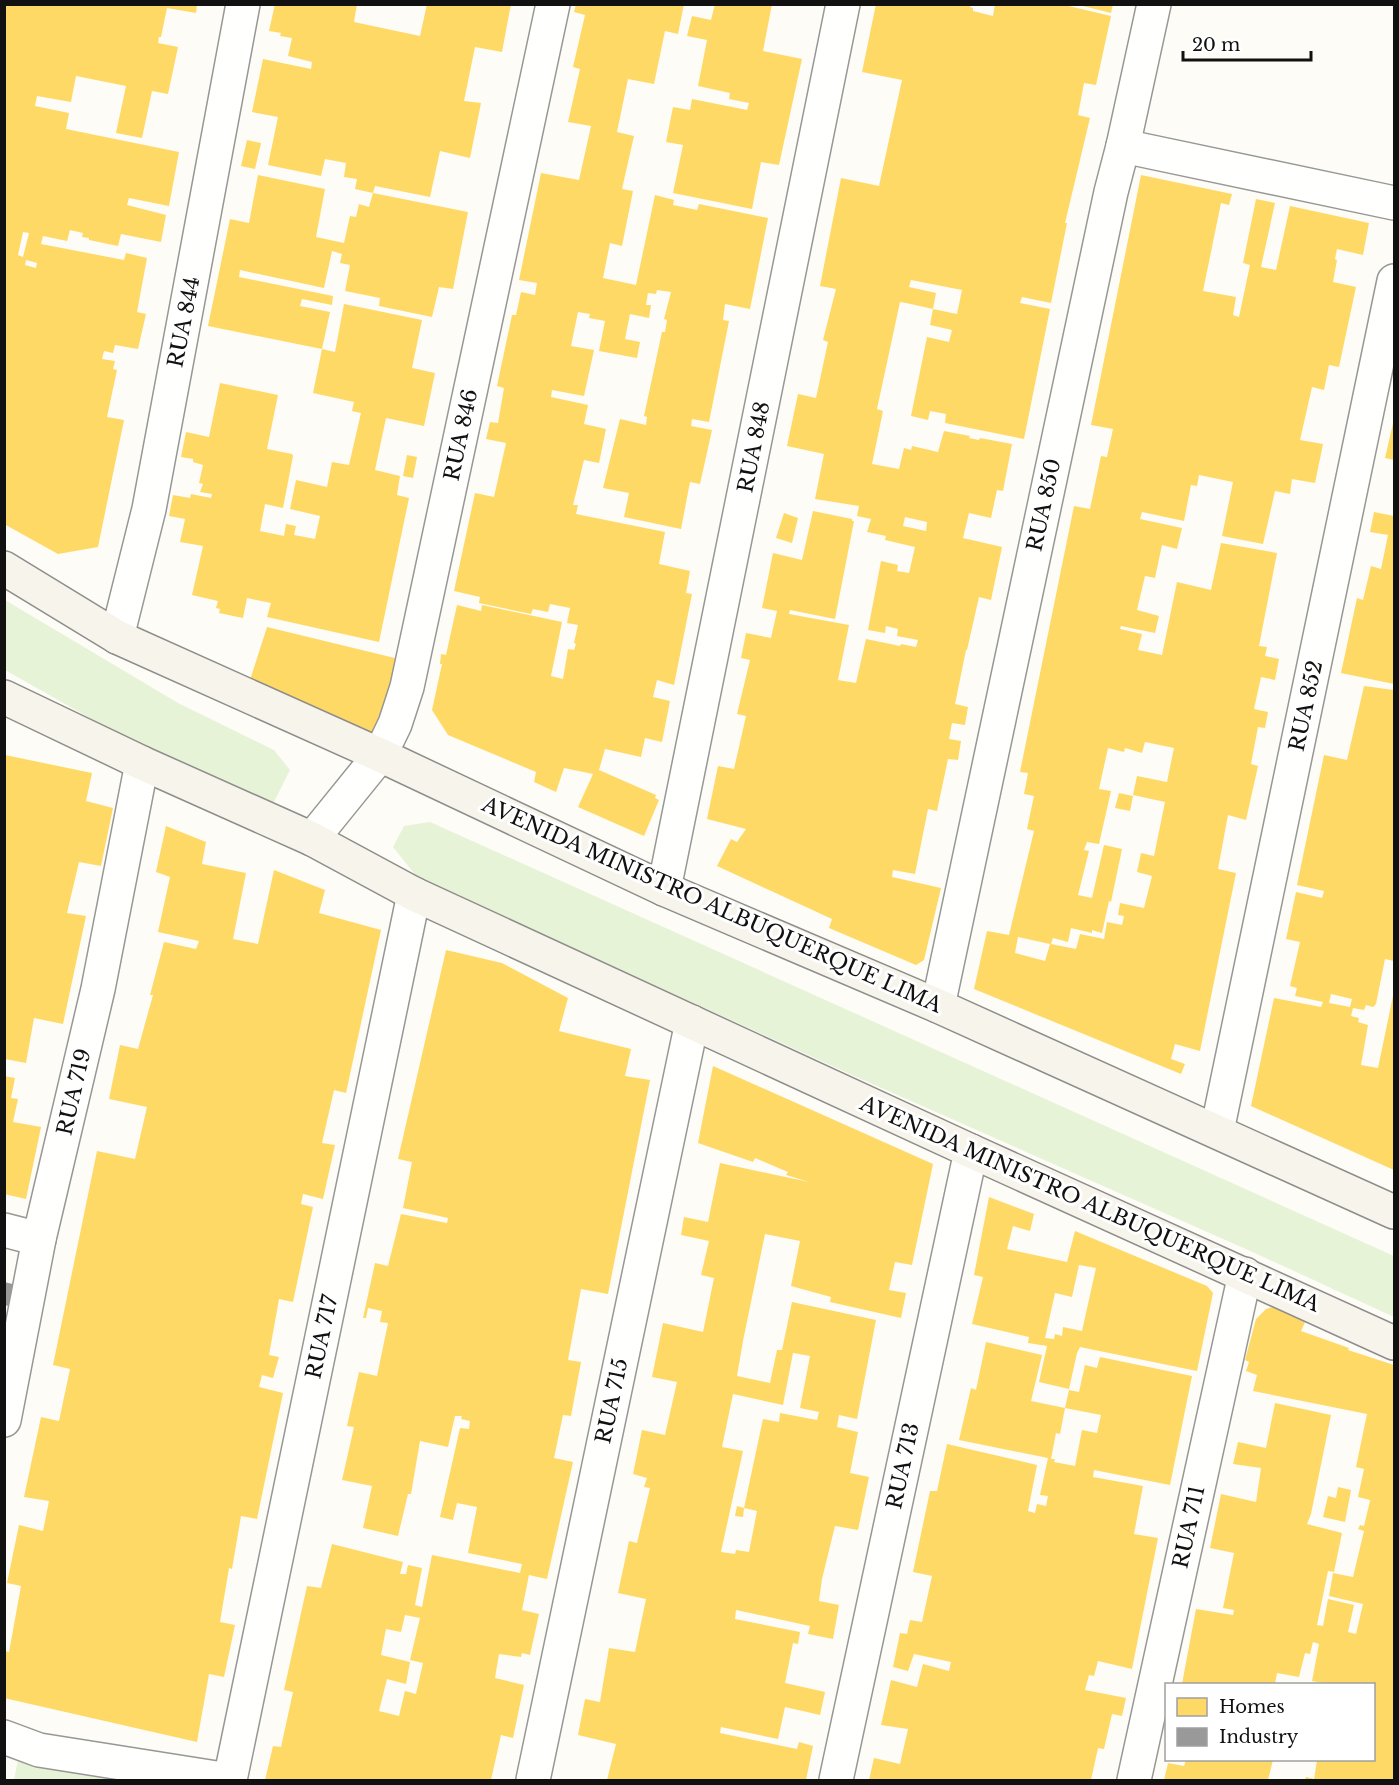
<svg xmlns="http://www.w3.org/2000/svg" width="1399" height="1785" font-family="'Libre Baskerville',serif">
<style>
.green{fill:#e7f3d7}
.homes{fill:#ffd966;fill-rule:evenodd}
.industry{fill:#999}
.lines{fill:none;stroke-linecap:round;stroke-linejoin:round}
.street-casing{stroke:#979795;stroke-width:36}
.secondary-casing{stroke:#8e8d8b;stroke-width:36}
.street{stroke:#fffffe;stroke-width:33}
.secondary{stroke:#f6f4eb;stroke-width:33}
.labels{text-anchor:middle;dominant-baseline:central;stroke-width:6;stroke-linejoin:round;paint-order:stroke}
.street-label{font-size:21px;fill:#111;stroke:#fff}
</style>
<rect width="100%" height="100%" fill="#fdfcf7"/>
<g class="green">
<path d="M5,600l173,103 96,47 16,20 -16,32h-24l-132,-68 -113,-64z"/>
<path d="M430,822l964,434v61l-137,-63 -405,-179 -435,-198 -24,-30 11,-21z"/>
<path d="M18,1760l100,20h-104z"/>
</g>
<g class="homes">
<path d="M4,4h193l-1,9 -29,-5 -6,29h-2l-1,6 20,4 -10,47 -16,-3 -10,47 -26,-5 10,-47 -50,-10 -5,26 -34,-6 -2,10 34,7 -3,16 113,23 -10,54 -40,-8 -2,7 39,10 -5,27 -40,-8 -3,12 -29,-6v-2l-7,-1 1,-4 -13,-3 -3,11 -24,-5 -2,8 83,16 2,-7 21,5 -10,54 9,2 -8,35 -23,-4 -2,8 -9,-2 -2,8 13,2 -2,8 4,1 -10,47 17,3 -26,127 -40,7 -54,-30zM23,232l6,1 -6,24 -5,-2zM26,260l11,3 -1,5 -11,-3z"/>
<path d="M275,4h82l-3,18 66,14 7,-32h84l-9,48 -27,-5 -11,54 17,2 -11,55 -30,-7 -10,46 -55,-11 -2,7 -18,-4 2,-10 -13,-2 2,-14 -21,-4 -4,17 -53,-11 10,-48 -26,-5 11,-53 48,10 1,-7 -24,-6 4,-18 -12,-2 1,-3 -12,-2z"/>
<path d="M576,4h108l-6,30 -13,-3 -11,53 -26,-5 -11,53 17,4 -12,53 11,2 -11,55 -12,-3 -7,35 33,7 19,-90 19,5 -1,5 24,5 2,-6 69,14 -18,91 -25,-5 -2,16 6,1 -20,101 -17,-3 -1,7 21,4 -12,54 -10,-2 -9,47 -57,-12 5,-24 -26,-5 17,-69 26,6 1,-8 -3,-1 18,-84h3l2,-12 -3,-1 7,-27 -14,-2 -1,4 -8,-1 -2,12h5l-2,13 -19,-4 -5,25 15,3 -3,16 -38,-7 6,-30 -16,-3 1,-4 -12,-2 -7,34 23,4 -10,46 -32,-6 -1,7 37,8 -4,19 22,5 -7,34 -15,-3 -11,45h5l-2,9 89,18 -6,32 31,7 -4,22 6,1 -18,91 -17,-5 -4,17 17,4 -8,41 -17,-4 -4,19 -36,-8 -6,21 57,25 -1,3 4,2 -15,36 -66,-29 15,-33 -29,-6 -8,24 -22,-10 2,-10 -88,-37 -16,-25 10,-46h-2l1,-10 5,1 11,-50 24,6 1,-6 80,17 -11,54 12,3 5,-30 6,1 2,-6 -2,-1 4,-18 -11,-2 3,-15 -20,-4 -2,8 -15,-3 -2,5 -52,-11 1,-6 -26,-6 21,-98 19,4 12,-54 -20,-4 4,-17 8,1 6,-35 -7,-2 15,-71h4l5,-23 14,3 2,-12 -18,-3 22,-107 38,7 12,-54 -23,-4 12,-53 -7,-2 12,-52 -11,-3z"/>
<path d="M715,4h57l-9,47 39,8 -23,106 -18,-3 -9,47 -79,-16 10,-48 -17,-3 7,-35 17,3 2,-11 55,11 2,-7 -20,-4 1,-6 -32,-7 9,-46 -20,-4 5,-20 19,4z"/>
<path d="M876,4h94v3l3,1v3l20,5 2,-12h65l51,12 -15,69 -12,-2 -6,32 12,3 -25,105h2l-16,80 -29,-6 -2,6 30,6 -26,130 -79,-16 1,-9 -16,-3 -2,9 -17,-4 16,-79 22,5 3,-12 -22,-5 3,-16 -27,-6 -6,-1 -23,107 6,2 -11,53 27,5 5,-21 7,2 1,-4 26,6 6,-21 26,5 -1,2 10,2 1,-2 32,6 -9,47 -6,-1 -6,28 -22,-5 -6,25 39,9 -11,53 -12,-3 -12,53h-1l-11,54 13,3 -3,18 -13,-2 -3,16 12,2 -3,19 -10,-1 -11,52 -9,-2 -13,65 -22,-4 -1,7 49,11 -17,72 -8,5 -87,-37 3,-9 -115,-53 14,-27 6,3 9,-13 -39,-10 11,-53 16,3 12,-53 -9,-2 13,-54 -9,-2 5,-25 25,5 6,-27 -15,-3 11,-55 29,7 11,-49 39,8v2h2l-19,98 -45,-9 -1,4 60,11 -11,55 18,3 10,-44 34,7 1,-2 15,3 2,-7 -21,-4 1,-7 -12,-3 -1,7 -17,-3 13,-69 17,4 -1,6 12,2 6,-26 -30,-7 1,-4 -19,-4 4,-13 -14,-3 2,-10 -44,-7 9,-45 -37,-8 11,-52 18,4 12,-56 -5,-2 13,-51 -16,-3 21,-108 38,8 23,-106 -40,-8zM911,280l51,10 -5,24 -24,-5 3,-16 -27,-6zM905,517l22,5 -1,9 -23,-5z"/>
<path d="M1075,4h38l-2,9z"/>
<path d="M247,140l14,3 -6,26 -14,-3z"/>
<path d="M258,175l67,14 -9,48 28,6 6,-27 6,1 3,-13 10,3 4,-14 95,19 -15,77 -14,-2 -7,30 -53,-11 1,-8 -35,-7 5,-26 -10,-2 2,-9 -10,-3 -8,37 -84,-18 -1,7 94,19 -1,9 -30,-6 -2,7 30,6 -8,37 -114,-23 22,-107 19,4z"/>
<path d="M1141,175l91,19 -3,11 -8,-2 -18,88 33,6 -3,18 6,2 11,-52 -7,-2 13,-64 19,4 -14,64 15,3 14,-64 79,17 -6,32 -26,-6 -2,10 2,1 -4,22 23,5 -17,80 -10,-2 -5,25 -12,-3 -12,53 23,4 -8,39 -23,-4 -2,15 -15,-3 -12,53 -41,-8 11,-54 -34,-7 -2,11 -6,-1 -7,36 -42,-9 -2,7 42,9 -5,21 -15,-4 -7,33 -10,-2 -8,34 22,6 -4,17 -34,-7 -1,3 22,5 -4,16 24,5 15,-73 34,8 10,-47 56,10 -18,93 8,1 -2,9 14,3 -4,21 -14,-3 -7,32 14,3 -3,16 -7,-1 -7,37 7,2 -12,54 -18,-5 -10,54 18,4 -36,178 -25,-7 -4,15 14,5 -4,10 -207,-85 13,-58 22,4 25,-104 -7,-2 7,-33 -10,-2 4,-21 -8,-1 54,-266 16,3 11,-53 6,1 6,-28 -22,-4zM1145,742l29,6 -7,34 -30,-6 -4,19 32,7 -11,54 -13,-3 -4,19 15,4 -8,32 -24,-5 -2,12 6,1 -2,9 -15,-3 -3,17 -24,-5 -4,15 -25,-5 2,-6 15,4 3,-14 21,5v-3l10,3 7,-32 2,1 11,-53 -18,-4 -12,53 -14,-3 11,-44 -5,-1 3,-8 12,2 12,-53 -12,-2 9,-41 16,4 1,-4 17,5zM1018,937l32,7 -5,17 -30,-8z"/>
<path d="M344,304l78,16 -10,48 23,5 -11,53 -38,-8 -11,52 25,6 -3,19 12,3 -30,144 -112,-25 4,-14 -24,-5 -4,20 -24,-5 1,-4 -4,-1 2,-7 -26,-6 11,-49 -23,-4 5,-23 -16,-3 4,-21 17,3 1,-4 20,4 1,-4 -12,-2 3,-8 -4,-1 4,-18 -10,-3v-3l-12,-2 5,-25 23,5 11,-54 58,12 -11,54 25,5 1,2 -10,52 -18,-4 -5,27 24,5 2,-12 10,2 -2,9 21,4 5,-23 -30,-7 6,-29 31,7 5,-25 17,3 12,-52 -9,-2 2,-9 -41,-9 9,-44 13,3z"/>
<path d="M1394,419v41l-9,-2z"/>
<path d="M407,455l10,2 -4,21 -10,-2z"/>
<path d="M1374,512l20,4v168l-53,-11 16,-75 6,2 8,-34 10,3 7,-34 -18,-3z"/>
<path d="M784,513l14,5 -6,25 -16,-5z"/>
<path d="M267,627l136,33 -25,80 -129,-57z"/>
<path d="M1364,686l30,4v271l-9,-2 -9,45 -3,3 -7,-2 -2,5 -11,-2 -2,8 8,2 -1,4 10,3 -7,40 17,3 16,-77v179l-143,-64 23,-108 47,9 2,-5 -28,-6 2,-8 -7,-2 10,-44 -14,-3 10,-47 26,6 2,-7 -27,-6 27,-130 23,5zM1331,994l21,5 -2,8 -21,-4z"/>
<path d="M5,755l87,18 -6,28 27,7 -12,58 -22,-4 -12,51 19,3 -23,108 -29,-6 -8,45 -21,-4z"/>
<path d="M1119,793l14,3 -3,15 -15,-3z"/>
<path d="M166,826l40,16 -4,22 44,9 -13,66 25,5 16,-74 51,20 -6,23 62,17 -35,163 -12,-3 -12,53 13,2 -12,54 -20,-5 -2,10 12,3 -20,95 -14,-3 -10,56 10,2 -6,21 -11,-3 -3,12 24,6 -26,126 -16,-3 -9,53 -3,-1 -9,54 15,3 -11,52 -15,-3 -12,68 -193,-44v-47l5,1 12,-66 -14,-3 12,-58 24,6 6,-30 -25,-4 17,-80 18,4 11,-52 -17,-4 44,-214 38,8 12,-52 -38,-8 11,-54 18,4 15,-54h-3l14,-53 32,7 3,-8 -41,-9 12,-55 -14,-5z"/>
<path d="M446,950l56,13 66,35 -9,33 72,18 -6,27 25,4 -42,214 -27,-5 -13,71 13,2 -10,54 -8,-1 -9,43 19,4 -26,117 -18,-4 -7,35 17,4 -9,41 -8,-2 -1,4 -22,-3 -4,24 29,7 -11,53 -12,-3 -10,45h-226l8,-34 8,1 12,-55 -9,-2 23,-104 14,2 11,-44 71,18 -3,12h6l2,-9 14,3 -7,37 7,2 10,-52 88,18 2,-9 -54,-11 9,-46 -20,-4 -4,17 -13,-3 20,-89 9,1 1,-8 -9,-2 1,-3h-7l-7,31 -28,-6 -9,53h-3l-10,42 -35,-8 9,-42 -30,-6 12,-53 -7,-1 12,-54 18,4 11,-53 -8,-1 2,-11 -14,-3 -2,10h-3l12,-55 13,3 13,-52 46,9 1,-5 -45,-10 9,-46 -14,-3zM405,1615l15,3 -10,42 13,3 -7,31 -11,-3 -6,25 -20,-5 8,-32 19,5 4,-22 -29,-7 5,-26 15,3z"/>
<path d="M713,1066l220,98 -21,101 -17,-3 -6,28 17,3 -5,25 -71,-16 1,-5 -40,-11 9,-45 -35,-7 -22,107 -6,35 33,7 7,-33h5l10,-48 84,18 -19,99 -18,-4 -2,12 21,5 -8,41 19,4 -11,53 -23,-4 -13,53 -3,22 20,4 -6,34 -25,-5 2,-8 -74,-16 -1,9 65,13 -2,12 -5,-1 -8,40 40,9 -5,23 -35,-8 -7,32 -57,-12 -1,6 77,16 2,-7 14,4 -7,34h-199l9,-36 -38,-9 7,-36 15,3 9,-54 26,4 11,-53 -28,-6 11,-52 8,2 13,-55 -6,-1 3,-9 -14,-4 9,-44 23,5 12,-53 -25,-5 11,-54 40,9 11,-54 -13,-3 8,-34 -28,-6 3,-18 24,5 12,-59 89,19 -23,-7 2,-3 -33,-14 -2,4 -55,-19zM793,1353l17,3 -10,52 19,4 -2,8 -37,-7 -1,9 -16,-3 -19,89 13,3 -8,41 -13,-2 -1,4 -14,-2 22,-101 -21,-4 11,-53 50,11z"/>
<path d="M4,1076l11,2 -4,20 7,1 -5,23 28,5 -15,72 -22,-5z"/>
<path d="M989,1197l45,17 -4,17 -17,-5 -6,23 60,13 8,-31 132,55 6,7 -16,78 -117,-24 -3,6 -8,36 -30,-7 8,-36 -19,-3 1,-6 -57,-13 11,-47 -9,-2zM1079,1265l17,3 -14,63 -19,-4 -1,9 -7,-2 -1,5 -9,-1 10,-45 17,4z"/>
<path d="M1272,1307l34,13 -5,11 48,17 -1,2 46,15v415h-89l1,-3 8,2 3,-19h57v-76h-45l-17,-3 7,-37 -6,-2 -3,12 -5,-1 -6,24 -22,-4 -2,11h-93l14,-75 37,6 1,-5 -11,-2 11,-55 -24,-5 11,-54 35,8 5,-34 -28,-4 5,-22 28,6 9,-45 56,12 -20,99 -4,10 35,9 -8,39 -6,-1 -11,54 6,1 5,-27 26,6 -6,27 8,2 7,-30 -34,-8 4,-23 20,4 11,-46 -6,-2 2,-4 4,1 6,-25v-1l-12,-3 6,-28 -8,-2 11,-53 -114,-23 4,-16 -11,-4 3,-9 -4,-2 11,-41 10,-10z"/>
<path d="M986,1342l56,13 -11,46 34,7 -5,26 -4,-1 -5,26h4l-1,3 21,4 7,-36 15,3 4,-18 -36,-7 4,-18 10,2 6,-27 12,3 3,-11 92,19 -22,109 -76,-15 -1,7 50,9 -9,48 24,4 -26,131 -34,-8 -4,15 -5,-1 -4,15 41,8 -4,18 -10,-2 -8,35 -6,-1 -7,32h-222l5,-22 26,6 8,-35 -27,-4 10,-45 26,7 6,-23 26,7 2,-9 -37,-8 -6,17 -15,-4 7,-34 7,1 3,-14 12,2 10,-46 -19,-4 17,-81h7l10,-47 90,21 -9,46 7,2 2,-9 9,2 2,-10 -8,-1 8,-37 -89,-18 12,-52 5,2z"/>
<path d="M1338,1487l13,3 -6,32 -22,-5 5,-21 8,2z"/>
<path d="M737,1506l7,2 -1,9 -8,-1z"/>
<path d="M1186,1760h87l-5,20h-104l4,-17 16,3z"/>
</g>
<path class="industry" d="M4,1282l13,3 -4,22 -9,-2z"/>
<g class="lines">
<g class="street-casing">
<g id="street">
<path d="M1123,146l271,57"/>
<path d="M117,637l32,-128 94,-505"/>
<path d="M312,839l68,-84 15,-31 12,-37 146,-683"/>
<path d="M664,889l179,-885"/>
<path d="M938,1006l173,-814 12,-46 31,-142"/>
<path d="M1217,1131l177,-850"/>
<path d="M4,1230l35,9"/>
<path d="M4,1420l35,-181 59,-250 44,-226"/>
<path d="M4,1737l35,13 190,30"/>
<path d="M230,1780l184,-886"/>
<path d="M533,1780l159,-758"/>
<path d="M836,1780l135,-629"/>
<path d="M1134,1780l111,-506"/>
</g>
</g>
<g class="secondary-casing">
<g id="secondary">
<path d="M4,568l113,69 263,118 284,134 274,117 456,206"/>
<path d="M4,697l138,66 170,76 102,55 557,257 423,192"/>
</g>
</g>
<use href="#street" class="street"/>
<use href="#secondary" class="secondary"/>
</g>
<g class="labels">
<g class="street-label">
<text transform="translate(184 322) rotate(-79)">RUA 844</text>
<text transform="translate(461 435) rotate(-78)">RUA 846</text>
<text transform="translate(754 447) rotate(-79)">RUA 848</text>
<text transform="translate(1044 505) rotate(-78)">RUA 850</text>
<text transform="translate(1306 706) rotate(-78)">RUA 852</text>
<text transform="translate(712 905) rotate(24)">AVENIDA MINISTRO ALBUQUERQUE LIMA</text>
<text transform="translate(74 1092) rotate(-77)">RUA 719</text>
<text transform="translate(1090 1204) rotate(24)">AVENIDA MINISTRO ALBUQUERQUE LIMA</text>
<text transform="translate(322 1337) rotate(-78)">RUA 717</text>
<text transform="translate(612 1401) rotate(-78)">RUA 715</text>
<text transform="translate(903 1466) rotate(-78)">RUA 713</text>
<text transform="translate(1189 1527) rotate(-78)">RUA 711</text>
</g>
</g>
<rect width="1399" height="1785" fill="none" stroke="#111111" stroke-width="12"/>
<rect x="1165" y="1683" width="210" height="78" fill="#ffffff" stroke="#a0a0a0" stroke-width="1.5"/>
<rect x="1177" y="1698" width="30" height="18" fill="#ffd966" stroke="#a0a0a0" stroke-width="1.5"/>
<text x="1219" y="1713" font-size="18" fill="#111111">Homes</text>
<rect x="1177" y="1728" width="30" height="18" fill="#999999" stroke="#a0a0a0" stroke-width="1.5"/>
<text x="1219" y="1743" font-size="18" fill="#111111">Industry</text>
<path d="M1183 51v9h128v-9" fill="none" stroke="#111111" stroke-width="3"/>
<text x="1192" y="51" font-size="18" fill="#111111" stroke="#ffffff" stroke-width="4.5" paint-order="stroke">20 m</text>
</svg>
